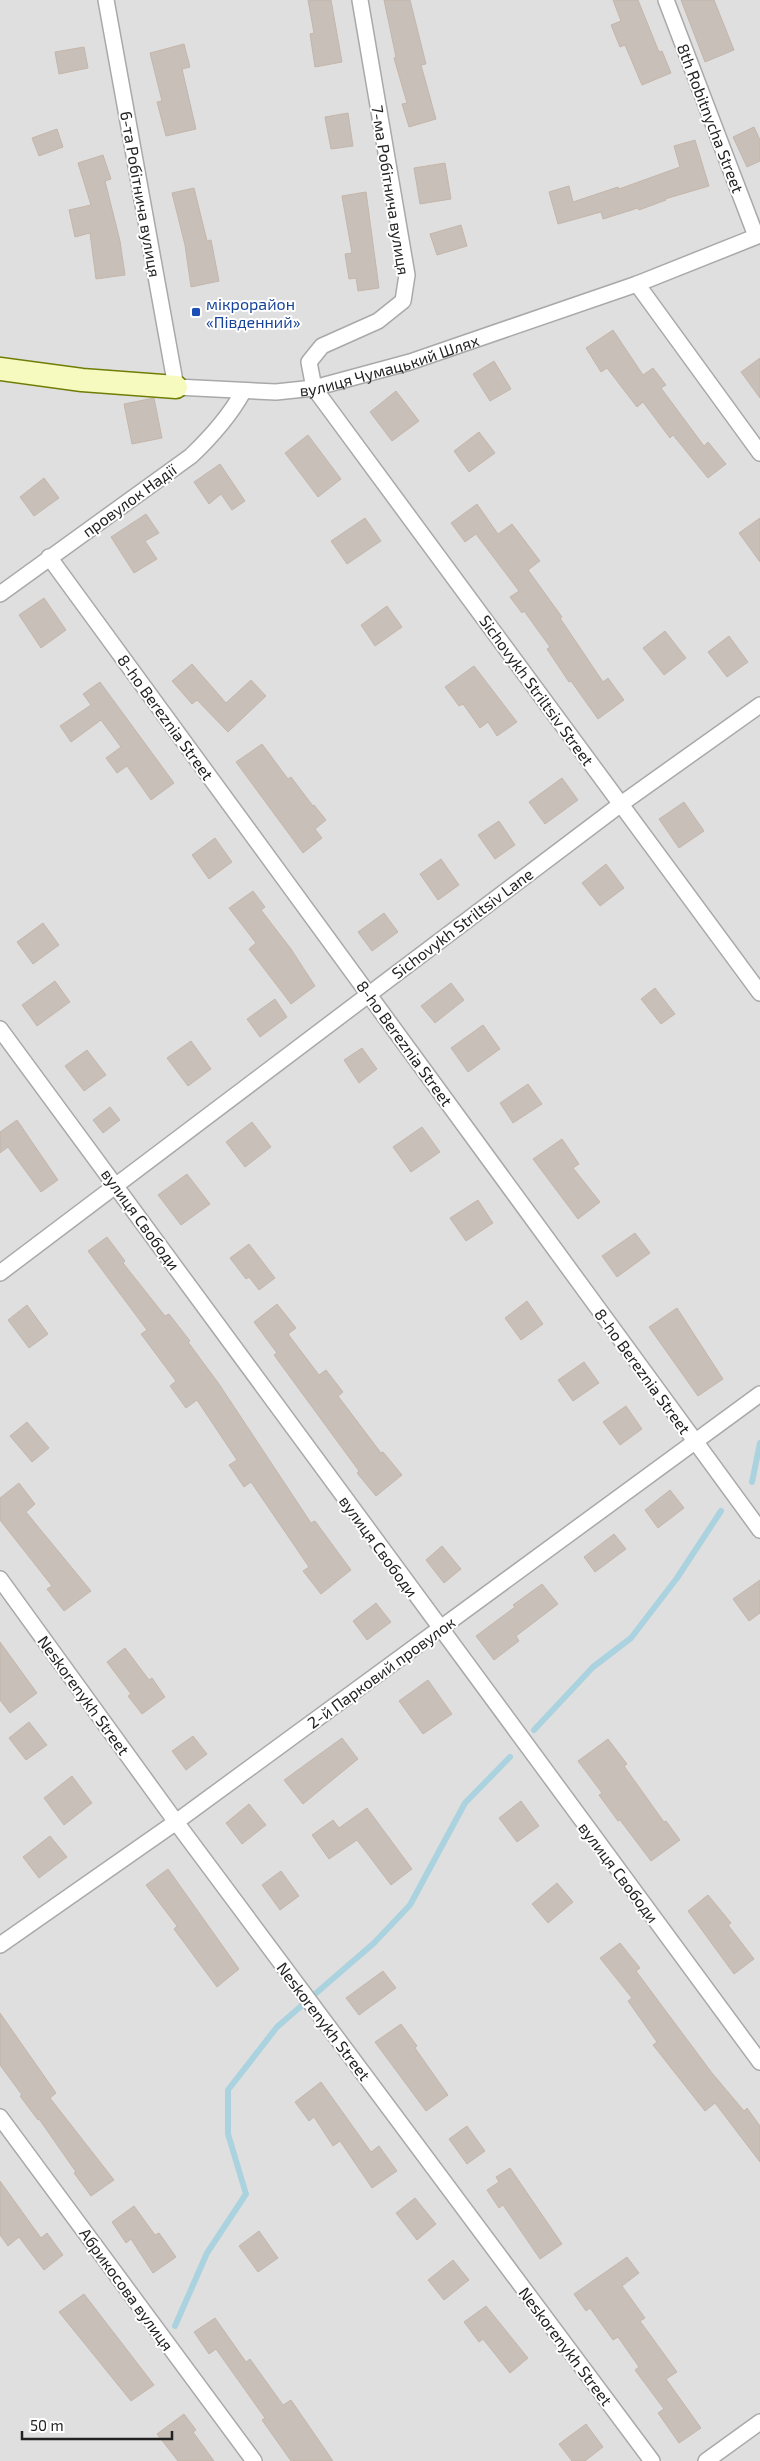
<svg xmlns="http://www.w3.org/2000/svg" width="760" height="2461" font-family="'Exo 2',sans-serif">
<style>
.residential{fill:#e0dfdf}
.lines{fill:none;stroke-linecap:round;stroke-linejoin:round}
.stream{stroke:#aad3df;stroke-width:6}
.building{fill:#c7bfb8;stroke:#c4b6ab}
.street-casing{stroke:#a9a9a9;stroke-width:18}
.secondary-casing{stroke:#707d05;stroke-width:25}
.street{stroke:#fff;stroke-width:15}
.secondary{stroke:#f7fabf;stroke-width:22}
.transit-dot{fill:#1a4fb4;stroke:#fff;stroke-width:2}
.labels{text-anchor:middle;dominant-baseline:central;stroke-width:4;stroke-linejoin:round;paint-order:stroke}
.street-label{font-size:16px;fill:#222;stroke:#fff}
.transit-label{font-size:16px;fill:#164399;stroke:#fff;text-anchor:start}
</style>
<rect width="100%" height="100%" fill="#f2efe9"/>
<rect class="residential" x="0" y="0" width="760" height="2461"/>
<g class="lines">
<g class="stream">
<path d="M752,1482l8,-39"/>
<path d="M534,1730l59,-63 38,-29 46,-60 44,-67"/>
<path d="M175,2326l32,-73 39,-59 -18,-60v-44l49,-63 97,-84 36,-38 55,-102 45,-46"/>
</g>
</g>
<g class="building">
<path d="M308,0h23l11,62 -27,5 -5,-33 4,-1z"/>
<path d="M384,0h26l16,64 -5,1 15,54 -27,8 -7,-23 5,-1 -13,-45 2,-1z"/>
<path d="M613,0h25l21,52 3,-1 9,22 -29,12 -17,-40 -5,2 -9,-22 10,-4z"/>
<path d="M681,0h33l20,50 -29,12z"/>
<path d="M184,44l6,23 -8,2 14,60 -30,7 -9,-34 5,-1 -12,-48z"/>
<path d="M84,47l4,21 -29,6 -4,-22z"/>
<path d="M348,113l5,33 -22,3 -6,-32z"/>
<path d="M754,127l6,13v21l-13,6 -14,-30z"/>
<path d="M57,129l6,18 -24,9 -7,-18z"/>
<path d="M695,140l14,46 -44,13 1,1 -27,10 -1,-2 -35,11 -2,-7 -43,12 -9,-32 20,-6 4,16 45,-15 1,2 61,-22 -6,-21z"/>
<path d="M103,155l8,24 -6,2 15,60 5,34 -29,4 -6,-46 -15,4 -6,-27 22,-5 -13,-42z"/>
<path d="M445,163l6,36 -31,5 -6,-36z"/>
<path d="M194,188l13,53 4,-1 8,41 -28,6 -6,-42 -13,-52z"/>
<path d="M366,192l13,96 -21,3 -2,-13 -7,1 -4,-25 7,-1 -10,-57z"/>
<path d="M461,225l6,21 -30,9 -7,-21z"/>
<path d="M613,330l30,45 10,-7 13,17 -5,3 43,58 4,-4 18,22 -18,14 -35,-43 -3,3 -27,-36 -6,5 -30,-39 -6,4 -15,-24z"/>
<path d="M760,358v40l-19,-26z"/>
<path d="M494,361l17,28 -21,12 -17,-27z"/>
<path d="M396,391l23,30 -27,20 -22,-29z"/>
<path d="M154,398l8,40 -30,6 -8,-40z"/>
<path d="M479,432l16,21 -26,19 -15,-21z"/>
<path d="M308,435l33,44 -23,18 -33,-44z"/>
<path d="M220,464l25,37 -13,9 -11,-16 -12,10 -15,-22z"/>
<path d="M44,478l15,20 -25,18 -14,-19z"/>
<path d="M477,504l21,30 14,-10 28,37 -12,9 34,47 -2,1 43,64 5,-4 16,22 -26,19 -27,-38 -2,1 -22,-33 3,-2 -26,-36 -2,2 -12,-16 9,-6 -43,-57 -11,8 -14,-19z"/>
<path d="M146,514l13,19 -14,8 12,18 -23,14 -23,-36z"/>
<path d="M365,518l16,23 -34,23 -16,-23z"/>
<path d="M760,518v44l-21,-29z"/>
<path d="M44,598l22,32 -25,18 -22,-33z"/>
<path d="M387,606l15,21 -27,19 -14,-21z"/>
<path d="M665,631l21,27 -22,17 -21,-27z"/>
<path d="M729,636l19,26 -21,15 -19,-25z"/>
<path d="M192,664l34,39 25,-23 15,16 -38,36 -31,-32 -5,4 -20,-23z"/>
<path d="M474,666l43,56 -20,14 -9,-14 -8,6 -17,-24 -4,2 -14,-19z"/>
<path d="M100,682l74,101 -23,17 -24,-34 -10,7 -11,-15 15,-11 -20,-27 -30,22 -11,-16 31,-21 -8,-11z"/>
<path d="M262,744l26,35 3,-2 22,29 1,-1 12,15 -11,9 7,9 -19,15 -67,-91z"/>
<path d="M562,778l16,22 -33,24 -16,-22z"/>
<path d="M684,802l20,29 -25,17 -20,-29z"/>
<path d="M499,821l16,24 -20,14 -17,-24z"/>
<path d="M215,838l17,24 -23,17 -17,-24z"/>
<path d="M441,859l18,26 -21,15 -18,-26z"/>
<path d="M606,864l18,24 -24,18 -18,-23z"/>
<path d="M253,891l12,16 -4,3 30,39 24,37 -24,18 -42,-55 7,-6 -27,-35z"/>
<path d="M384,913l14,19 -26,19 -14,-19z"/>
<path d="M43,923l16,22 -26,19 -16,-22z"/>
<path d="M55,981l15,21 -33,24 -15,-21z"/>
<path d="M451,983l13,17 -29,23 -14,-17z"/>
<path d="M655,988l20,26 -14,10 -20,-25z"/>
<path d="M275,999l12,18 -27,20 -13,-18z"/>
<path d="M483,1025l17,24 -32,23 -17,-24z"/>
<path d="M191,1041l20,28 -23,17 -21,-28z"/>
<path d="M362,1048l15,21 -18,14 -15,-23z"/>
<path d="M87,1050l19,25 -22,16 -19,-25z"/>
<path d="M528,1084l14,20 -29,19 -13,-20z"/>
<path d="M110,1107l10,13 -17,13 -10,-13z"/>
<path d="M17,1120l41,60 -17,12 -33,-45 -8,6v-21z"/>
<path d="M252,1122l19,25 -26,20 -19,-25z"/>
<path d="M422,1127l18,25 -29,20 -18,-25z"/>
<path d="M562,1139l17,25 -6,4 27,34 -22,17 -45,-60z"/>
<path d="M187,1174l23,30 -29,21 -23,-30z"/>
<path d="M478,1200l15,23 -27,18 -16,-23z"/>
<path d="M635,1233l15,20 -33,24 -15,-21z"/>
<path d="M107,1237l18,24 -2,2 42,53 4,-2 21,27 -2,1 31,42 92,139 4,-2 36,49 -30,24 -18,-23 6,-4 -58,-85 -7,5 -15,-22 8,-5 -40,-60 -11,8 -16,-22 6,-5 -35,-47 6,-4 -59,-79z"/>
<path d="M249,1244l26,34 -16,12 -10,-13 -3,2 -16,-21z"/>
<path d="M527,1301l16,23 -22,16 -16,-22z"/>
<path d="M277,1304l19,24 -8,6 31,41 7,-5 17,22 -5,4 43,57 2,-1 19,23 -26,21 -19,-23 2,-2 -85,-116 3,-2 -23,-31z"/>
<path d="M27,1305l21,29 -19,14 -21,-28z"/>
<path d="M677,1308l46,71 -25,17 -49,-69z"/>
<path d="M584,1362l15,21 -26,18 -15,-21z"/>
<path d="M626,1406l16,23 -22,16 -17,-23z"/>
<path d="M27,1422l22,26 -17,14 -22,-26z"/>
<path d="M19,1483l16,21 -9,8 65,79 -27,20 -17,-22 5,-3 -52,-66v-22z"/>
<path d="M670,1490l14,18 -26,20 -13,-18z"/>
<path d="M614,1534l12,15 -31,23 -11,-15z"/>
<path d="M442,1546l19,23 -17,14 -18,-23z"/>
<path d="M760,1580v33l-11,8 -16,-22z"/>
<path d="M542,1584l16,20 -42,32 3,5 -25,19 -18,-24 39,-29 -2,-2z"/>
<path d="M376,1603l15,19 -24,18 -14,-19z"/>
<path d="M0,1642l37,51 -27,20 -10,-13z"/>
<path d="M125,1648l24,32 3,-2 13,19 -23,17 -14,-18 3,-2 -24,-32z"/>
<path d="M428,1680l24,34 -29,20 -24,-33z"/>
<path d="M29,1722l18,23 -21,15 -17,-22z"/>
<path d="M193,1736l14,18 -21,16 -14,-19z"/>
<path d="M342,1738l16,21 -55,45 -19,-24z"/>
<path d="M608,1739l19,25 -3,2 40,56 2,-1 14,19 -29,21 -31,-41 -2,1 -19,-26 3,-2 -24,-32z"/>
<path d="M72,1776l20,27 -28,22 -20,-27z"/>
<path d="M521,1801l18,25 -22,16 -18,-24z"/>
<path d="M249,1804l17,21 -24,19 -16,-21z"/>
<path d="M367,1808l45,61 -21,16 -34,-45 -28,19 -17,-24 21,-15 6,8z"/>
<path d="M50,1836l17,21 -28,21 -16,-21z"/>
<path d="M168,1869l71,100 -22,18 -43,-58 3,-3 -31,-41z"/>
<path d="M281,1871l18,25 -19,14 -18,-25z"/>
<path d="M557,1883l16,19 -25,21 -16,-19z"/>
<path d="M708,1895l23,28 -3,2 26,34 -20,15 -46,-63z"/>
<path d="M620,1943l20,25 -4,3 76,102 32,38 3,-3 13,18v36l-45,-59 -10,8 -52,-66 4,-3 -29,-41 4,-3 -32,-40z"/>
<path d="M383,1971l13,17 -37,27 -13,-17z"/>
<path d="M0,2013l56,80 -6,5 64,82 -23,16 -17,-23 2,-1 -37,-53 -1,1 -18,-24 2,-1 -22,-30z"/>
<path d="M401,2024l16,22 -2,2 33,47 -22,16 -51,-69z"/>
<path d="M321,2082l50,70 8,-6 18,25 -25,17 -32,-47 -7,5 -19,-29 -5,4 -14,-19z"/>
<path d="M467,2126l18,25 -18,13 -18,-25z"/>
<path d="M510,2168l52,76 -22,15 -37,-54 -4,3 -12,-18 12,-8 -3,-5z"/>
<path d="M0,2181l41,57 6,-5 16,22 -19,15 -25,-33 -11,9 -8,-11z"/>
<path d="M415,2198l21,26 -19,16 -21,-27z"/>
<path d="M134,2206l21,29 4,-2 17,24 -23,16 -22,-34 -5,4 -14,-21z"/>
<path d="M259,2231l19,27 -20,14 -19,-26z"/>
<path d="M627,2257l12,16 -17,13 23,32 -5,3 37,51 -11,7 35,49 -22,15 -21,-30 6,-4 -29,-39 4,-3 -21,-30 -5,3 -23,-32 -4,3 -12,-17z"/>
<path d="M453,2260l16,20 -25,20 -16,-20z"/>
<path d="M84,2294l70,91 -23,16 -72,-89z"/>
<path d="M486,2306l42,52 -18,15 -27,-34 -4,3 -15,-20z"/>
<path d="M215,2318l31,44 4,-3 33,46 8,-5 42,61h-42l-29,-41 3,-2 -49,-69 -7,5 -15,-22z"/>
<path d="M184,2414l12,16 -3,2 21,29h-36l-21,-27z"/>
<path d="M586,2424l17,23 -18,14h-13l-13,-17z"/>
</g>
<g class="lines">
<g class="street-casing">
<g id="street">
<path id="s1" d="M106,0l70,387 100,5 38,-4 96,-26 227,-78 123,-49"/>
<path d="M360,0l47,275 -4,26 -25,20 -56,25 -13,16 5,26 446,605"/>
<path d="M666,0l90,236"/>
<path d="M637,284l123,169"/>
<path d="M49,557l711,973"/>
<path d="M0,594l191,-138c21,-20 38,-39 52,-64"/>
<path d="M0,1029l760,1033"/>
<path d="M0,1273l621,-469 139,-99"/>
<path d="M0,1579l176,243 476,639"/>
<path d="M0,1945l176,-123 584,-428"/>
<path d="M0,2117l254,344"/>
<path d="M706,2461l54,-39"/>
</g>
</g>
<g class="secondary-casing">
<path id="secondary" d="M0,369l82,11 94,7"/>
</g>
<use href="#street" class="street"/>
<use href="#secondary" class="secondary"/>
</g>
<rect class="transit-dot" x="191" y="307" width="10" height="10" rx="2.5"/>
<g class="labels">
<g class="street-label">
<text transform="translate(711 118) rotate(69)">8th Robitnycha Street</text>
<text transform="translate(391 190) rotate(81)">7-ма Робітнича вулиця</text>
<text transform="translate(141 194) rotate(80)">6-та Робітнича вулиця</text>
<text stroke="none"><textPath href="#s1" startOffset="610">вулиця Чумацький Шлях</textPath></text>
<text transform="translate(129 500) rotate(-36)">провулок Надії</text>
<text transform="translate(537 690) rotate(54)">Sichovykh Striltsiv Street</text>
<text transform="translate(166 717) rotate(54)">8-ho Bereznia Street</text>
<text transform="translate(462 923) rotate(-37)">Sichovykh Striltsiv Lane</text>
<text transform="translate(405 1043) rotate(54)">8-ho Bereznia Street</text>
<text transform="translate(141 1219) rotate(54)">вулиця Свободи</text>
<text transform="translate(643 1371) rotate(54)">8-ho Bereznia Street</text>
<text transform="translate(379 1546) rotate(54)">вулиця Свободи</text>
<text transform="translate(381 1672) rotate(-36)">2-й Парковий провулок</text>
<text transform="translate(84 1695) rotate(54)">Neskorenykh Street</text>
<text transform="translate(619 1872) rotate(53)">вулиця Свободи</text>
<text transform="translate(324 2021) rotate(53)">Neskorenykh Street</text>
<text transform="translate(127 2289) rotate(54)">Абрикосова вулиця</text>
<text transform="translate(566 2346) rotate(53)">Neskorenykh Street</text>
</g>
<g class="transit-label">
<text x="206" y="303">мікрорайон<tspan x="206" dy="18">«Південний»</tspan></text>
</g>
</g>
<path d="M22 2431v8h150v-8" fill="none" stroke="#222222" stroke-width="2.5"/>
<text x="30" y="2431" font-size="15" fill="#222222" stroke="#ffffff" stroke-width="4" paint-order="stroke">50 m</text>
</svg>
